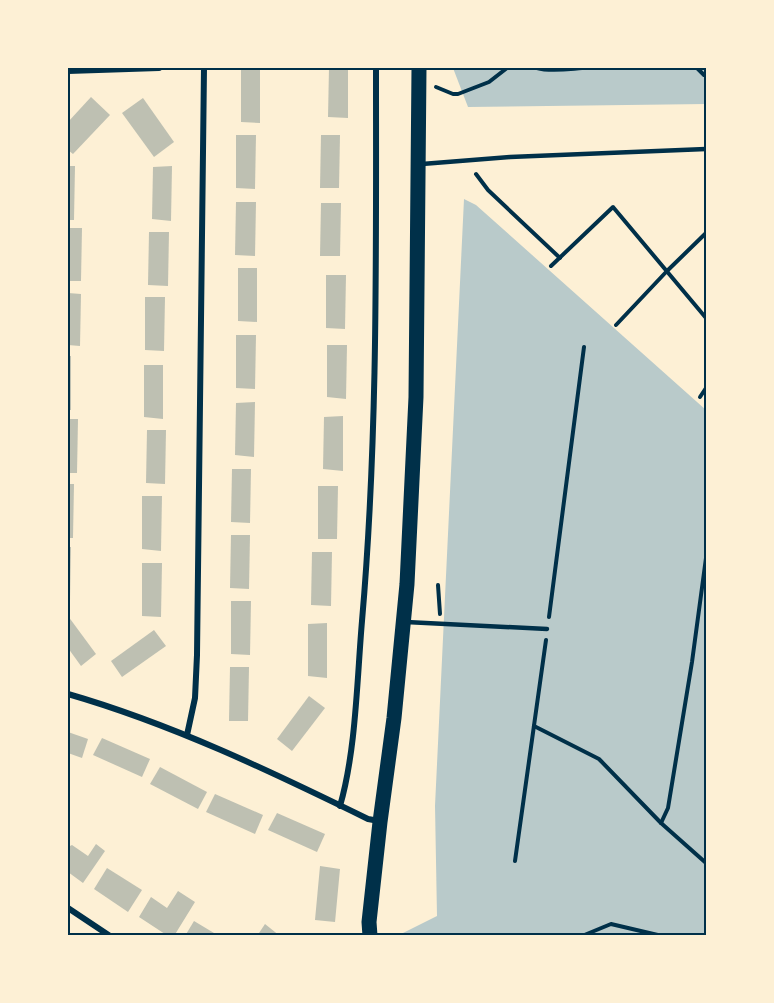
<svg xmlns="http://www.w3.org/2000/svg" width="774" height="1003" font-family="Karla,sans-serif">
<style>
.green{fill:#b9caca}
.building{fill:#bec0b2}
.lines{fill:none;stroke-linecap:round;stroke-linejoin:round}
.path{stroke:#003049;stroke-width:4}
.service{stroke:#003049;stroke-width:4.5}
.minor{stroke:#003049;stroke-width:6}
.trunk{stroke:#003049;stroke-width:15}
.neatline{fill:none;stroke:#003049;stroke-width:2}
</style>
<rect width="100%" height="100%" fill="#fdf0d5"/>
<g class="green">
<path d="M453,68h253v36l-238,3z"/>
<path d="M464,199l12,6 230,205v525l-309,1 40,-20 -2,-110z"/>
</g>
<g class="building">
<path d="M329,68h19v50l-20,-1z"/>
<path d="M241,69h19v54l-19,-1z"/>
<path d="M91,97l19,18 -37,39 -5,-4v-28z"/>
<path d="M143,98l31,44 -20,15 -32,-44z"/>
<path d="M236,135h20l-1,54 -19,-1z"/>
<path d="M321,135h19l-1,53h-19z"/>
<path d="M68,166h7l-1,54h-6z"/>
<path d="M172,166l-1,55 -19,-2 1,-52z"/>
<path d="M236,202h20l-1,54 -20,-1z"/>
<path d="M321,203h20l-1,53h-20z"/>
<path d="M68,228h14l-1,53h-13z"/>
<path d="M149,232h20l-1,54 -20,-1z"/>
<path d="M238,268h19v54l-19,-1z"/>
<path d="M326,275h20l-1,54 -19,-1z"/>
<path d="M68,293l13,1 -1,52 -12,-1z"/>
<path d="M145,297h20l-1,54 -19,-1z"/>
<path d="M236,335h20l-1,54 -19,-1z"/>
<path d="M327,345h20l-1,54 -19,-2z"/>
<rect x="68" y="356" width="3" height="54"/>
<path d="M144,365h19v54l-19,-2z"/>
<path d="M255,402l-1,55 -19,-2 1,-52z"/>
<path d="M343,416v55l-20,-2 1,-52z"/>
<path d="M68,419h10l-1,54h-9z"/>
<path d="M147,430h19l-1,54 -19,-1z"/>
<path d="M232,469h19l-1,54 -19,-1z"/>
<path d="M68,484h6l-1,54h-5z"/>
<path d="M318,486h20l-1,53h-19z"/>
<path d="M142,496h20l-1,55 -19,-2z"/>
<path d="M231,535h19l-1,54 -19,-1z"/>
<path d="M68,547h3l-1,54h-2z"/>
<path d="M312,552h20l-1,54 -20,-1z"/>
<path d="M142,563h20l-1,54 -19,-1z"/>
<path d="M231,601h20l-1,54 -19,-1z"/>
<path d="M68,616l28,38 -15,12 -13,-18z"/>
<path d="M327,623v55l-19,-2v-52z"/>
<path d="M154,630l12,16 -44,31 -11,-16z"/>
<path d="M230,667h19l-1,54h-19z"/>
<path d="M309,696l16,12 -33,43 -15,-12z"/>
<path d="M68,732l20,7 -6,19 -14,-5z"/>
<path d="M102,738l48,21 -8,18 -49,-22z"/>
<path d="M160,767l47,25 -9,17 -48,-25z"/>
<path d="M215,794l48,21 -8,19 -49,-22z"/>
<path d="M277,813l48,21 -8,18 -49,-22z"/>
<path d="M96,844l9,7 -22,32 -15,-11v-25l4,-2 16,11z"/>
<path d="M320,866l20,3 -5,53 -20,-2z"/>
<path d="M107,868l35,22 -14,22 -34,-23z"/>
<path d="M178,891l17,11 -21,34h-6l-29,-19 12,-20 16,11z"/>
<path d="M194,921l25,15h-34z"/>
<path d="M265,924l15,12h-23z"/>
</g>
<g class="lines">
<g class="path">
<path d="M537,68c13,4 32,1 45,0"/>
<path d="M697,68l7,7"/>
<path d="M436,87l17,7h5l31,-12 18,-14"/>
<path d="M476,174l12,16 72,68"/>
<path d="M551,266l62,-59 93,111"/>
<path d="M616,325l51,-54 39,-38"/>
<path d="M700,397l6,-9"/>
<path d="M438,585l2,29"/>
<path d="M549,617l35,-270"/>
<path d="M534,726l65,33 62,64 45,40"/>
<path d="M661,823l7,-15 24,-146 14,-104"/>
<path d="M515,861l31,-221"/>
<path d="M582,936l29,-12 51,12"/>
</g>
<g class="service">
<path d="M422,164l88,-7 196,-8"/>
<path d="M406,622l141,7"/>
</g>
<g class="minor">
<path d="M68,71l91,-3"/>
<path d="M68,694c104,30 202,77 300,125l11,2"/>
<path d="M187,735l8,-37 2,-43 7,-587"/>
<path d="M340,806c16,-55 17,-127 22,-185 16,-184 14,-369 14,-553"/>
<path d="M68,908l42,28"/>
</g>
<path class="trunk" d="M370,936l-1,-14 11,-100 14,-104 13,-134 9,-187 3,-329"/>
</g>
<rect width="774" height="1003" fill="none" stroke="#fdf0d5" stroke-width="138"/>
<rect x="69" y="69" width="636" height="865" class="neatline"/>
</svg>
